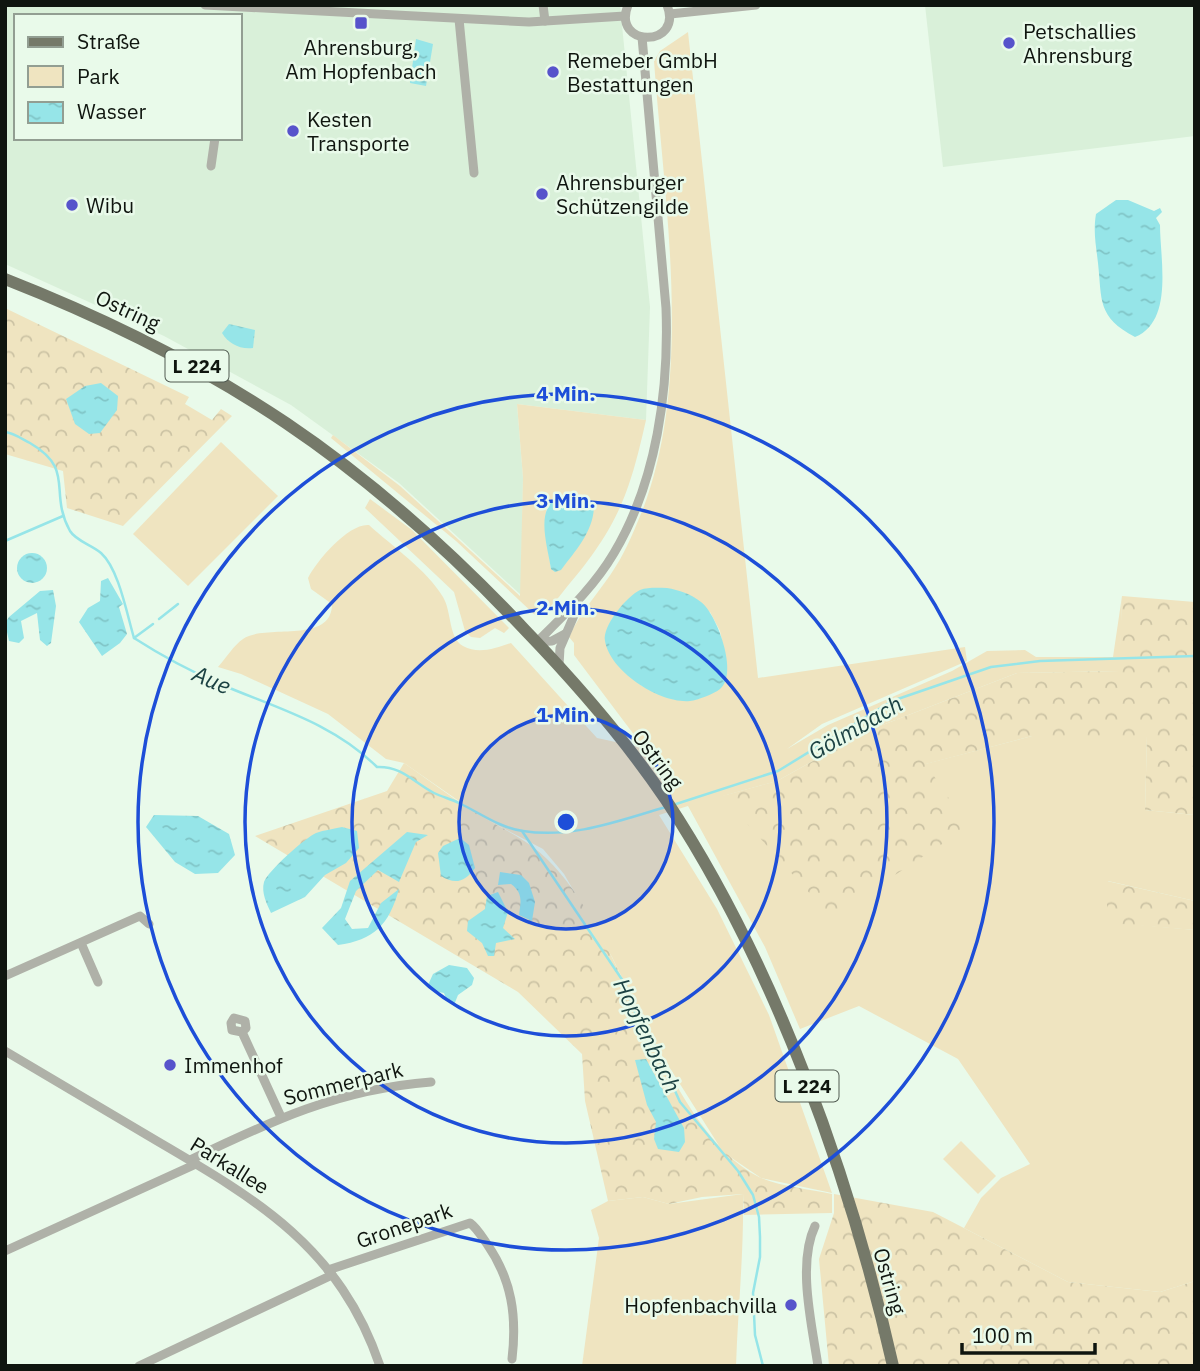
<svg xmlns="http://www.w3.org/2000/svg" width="1200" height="1371" font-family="'IBM Plex Sans',sans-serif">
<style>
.built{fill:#d9f0d9;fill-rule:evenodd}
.green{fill:#efe4c0;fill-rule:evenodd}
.forest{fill:url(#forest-crowns)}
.water{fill:url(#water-ripples)}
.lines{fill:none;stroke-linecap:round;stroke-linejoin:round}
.stream{stroke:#96e5e8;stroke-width:2.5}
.minor{stroke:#afb1a8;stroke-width:9}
.major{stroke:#757969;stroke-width:12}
.ring{fill:none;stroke:#1d4ed8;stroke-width:3.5}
.poi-dot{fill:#5753cb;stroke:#e9faea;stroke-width:2.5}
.labels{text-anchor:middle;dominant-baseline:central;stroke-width:5;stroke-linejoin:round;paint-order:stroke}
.shield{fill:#e9faea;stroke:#505a51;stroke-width:2}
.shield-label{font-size:19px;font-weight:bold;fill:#0f150f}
.poi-label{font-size:21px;fill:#0f150f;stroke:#e9faea;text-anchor:start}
.street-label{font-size:21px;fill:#0f150f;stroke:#e9faea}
.water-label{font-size:23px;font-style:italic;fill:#1c4243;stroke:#e9faea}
.centre{fill:#1d4ed8;stroke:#e9faea;stroke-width:3.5}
.ring-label{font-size:21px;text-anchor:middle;font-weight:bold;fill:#1d4ed8;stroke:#e9faea;stroke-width:5;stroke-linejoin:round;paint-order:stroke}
</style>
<defs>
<pattern id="forest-crowns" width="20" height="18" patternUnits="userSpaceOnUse" patternTransform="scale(1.75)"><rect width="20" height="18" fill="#efe4c0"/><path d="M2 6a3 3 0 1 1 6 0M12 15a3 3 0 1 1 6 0" fill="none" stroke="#ccc3a4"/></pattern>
<pattern id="water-ripples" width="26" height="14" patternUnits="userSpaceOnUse" patternTransform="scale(1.75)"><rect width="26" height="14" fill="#96e5e8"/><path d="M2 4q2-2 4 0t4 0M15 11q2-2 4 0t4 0" fill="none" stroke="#80c4c6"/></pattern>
</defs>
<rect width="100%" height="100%" fill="#e9faea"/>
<g class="built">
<path d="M5,5h615l30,302 -4,113 -129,-16 6,74 -2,117 -122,-112 -108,-78 -127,-69 -159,-72zM16,16h224v122h-224z"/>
<path d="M925,5h270v131l-252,31z"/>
</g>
<g class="green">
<path d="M688,32l70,646 207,-31 2,14 -145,63 -35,25 41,-24 124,-54 35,-20 38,-1 11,7h77l9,-61 -2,75 -103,2 -150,58 -90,50 -54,15 202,-32 107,-28h115l-2,74 50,5v86l-87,-20 -1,41 88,8v351l-35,11 -92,-10 -104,-54 17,-30 20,-20 29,-14 -72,-105 -99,-53 -59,23 -35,-82 -77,-141 -29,9 58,94 52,106 63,178 -71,-15 -38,-26 -69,-109 -42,-86 -48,-83 -21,-25 -61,-32 -78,-54 -18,-4 -58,-45 -87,-40 -23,-7c8,-9 16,-22 25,-28 23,-16 89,6 89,-35l-21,-15 -3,-11c9,-18 41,-55 61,-53 24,22 57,44 74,72 9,15 5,40 20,49 16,9 32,2 48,-3l86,95 47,10 -70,-93v-12l-5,-6c11,-25 33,-48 47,-71 11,-17 19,-38 27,-57 51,-135 21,-307 11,-448l6,-10zM631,597l79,15 10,19 6,30 -19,34 -12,5 -53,-14 -28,-27 -3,-39z"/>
<path d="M517,404l129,16c-17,76 -29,108 -80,168 -9,11 -17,24 -31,27l-79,-74 -125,-103 2,-3 67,51 120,110 3,-118zM567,494l14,2 -30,73 -6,-41 2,-24 8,-7z"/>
<path d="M221,442l57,54 -90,90 -55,-52z"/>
<path d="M370,499l42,31 97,98 -5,5 -9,-5 -15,10 -9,-1 -6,-6 -11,-39 -89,-84z"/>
<path d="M961,1141l35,35 -18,18 -35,-35z"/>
<path d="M743,1194c1,58 -5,114 -7,172h-154l17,-128 -8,-28 17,-9 35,-4 26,7z"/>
</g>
<g class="forest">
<path d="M5,308l184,89 -4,7 27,16 9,-11 11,7 -109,110 -56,-18 -4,-37 -58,-17z"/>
<path d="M1122,596l73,6v213l-50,-5 2,-74h-115l-106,28 42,63 -137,90 -109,-121 55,-15 90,-50 150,-58 102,-2z"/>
<path d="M404,763c26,18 52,38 79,54 32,19 52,26 77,56 67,78 110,260 199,304 21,10 50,12 73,17v19l-88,2 -1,-21 -41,3 -33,7 -26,-7 -35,4 -23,-100 -3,-47 -64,-62 -263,-156 132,-45z"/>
<path d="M1107,881l88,20v29l-88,-7z"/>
<path d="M834,1194l99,18 135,70 92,10 35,-11v85h-366l-10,-107 15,-46z"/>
</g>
<g class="water">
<path d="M416,39l17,5 -7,42 -16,-3z"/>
<path d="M1116,200h12l26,11 6,-3 2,4 -6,6 4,7c0,34 14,96 -25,112 -38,-20 -33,-37 -37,-74 -2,-18 -5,-31 -2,-49z"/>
<path d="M229,324l26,6 -2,18c-13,2 -25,-5 -31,-15z"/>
<path d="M101,383l17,13 -1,14 -17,23 -11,1 -14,-10 -9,-25 19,-13z"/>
<path d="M567,494l15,2 12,9c0,26 -18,45 -33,65l-6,2 -4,-3c-4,-27 -19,-67 16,-75z"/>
<circle cx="32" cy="568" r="15"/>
<path d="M108,578l15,26 -4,3 8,27 -7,9 -18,13 -23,-34 9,-14 12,-7 1,-20z"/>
<path d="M667,588c12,2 24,6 34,14 16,12 38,72 19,87 -6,5 -22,11 -30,12 -29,3 -80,-29 -85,-60 -3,-15 22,-45 35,-51 8,-3 19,-2 27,-2z"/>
<path d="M53,590l3,16 -5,37 -4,3 -7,-6 -3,-27 -16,8 3,17 -5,5 -10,-2 -4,-18 4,-6 31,-26z"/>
<path d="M154,815l44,1 31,18 6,21 -17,18 -23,1 -20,-12 -29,-35z"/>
<path d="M342,827l15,4 2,17 -13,15 -21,12 -20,22 -34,16c-4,-9 -10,-20 -7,-31 4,-11 41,-44 52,-49 8,-3 18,-4 26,-6z"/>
<path d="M407,832l21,3 -12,7 -17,40 -21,-12 -22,21 -11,28 7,10 16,-1 13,-25 18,-14c-10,36 -25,51 -61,56l-16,-17 19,-20 9,-27z"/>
<path d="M460,838l9,7 6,23c-10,14 -20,17 -34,8l-3,-23 5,-7z"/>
<path d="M500,872l21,3 8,8 6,19 -3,19 -13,-6c2,-14 4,-22 -8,-31l-13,1z"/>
<path d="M498,892l10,20 -5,16 12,11 -19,4 -2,13h-6l-6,-13 -15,-12 1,-10 17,-12 2,-13z"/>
<path d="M449,965l18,3 7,10 -2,7 -14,10 -4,10 -7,-4 -3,-8 -10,-2 -6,-6 5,-11z"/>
<path d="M646,1059l38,69 1,14 -6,10 -21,-3 -4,-10 2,-17 -9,-17 -12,-45z"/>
</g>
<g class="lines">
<g class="stream">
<path d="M5,432c9,1 17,7 25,11 46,27 18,48 40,88 6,10 22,14 31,22 18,16 26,62 33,85 28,18 56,33 86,46 56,24 113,39 157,83 25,-1 36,15 57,26 8,4 17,6 25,10 21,10 41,25 64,28 50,8 97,-11 143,-24"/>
<path d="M5,541l58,-25"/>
<path d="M159,619l19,-15"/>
<path d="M134,638l19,-14"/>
<path d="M673,805l105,-34 114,-70 99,-34 49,-6 155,-5"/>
<path d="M522,831l103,153 13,37 16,23 26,58 58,69 15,24 6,22 1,20v20l-7,36 2,42 8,31"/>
</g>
<g class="minor">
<path d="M205,5l324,17 96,-6"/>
<path d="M543,5l2,16"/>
<path d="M628,5c-17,43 56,43 39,0"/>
<path d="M670,14l86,-9"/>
<path d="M459,19l15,154"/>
<path d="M211,166l4,-28"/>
<path d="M537,642c28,-28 57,-55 77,-89 43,-72 55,-164 52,-245l-24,-271"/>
<path d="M537,642l15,-1 13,-7"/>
<path d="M559,665l1,-17 19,-44"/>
<path d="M81,943l17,39"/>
<path d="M5,976l135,-60 9,8"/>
<path d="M242,1032l-10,-2 -1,-7 3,-5 11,3 1,7 -4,4 39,85"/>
<path d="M5,1051c51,30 101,60 152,90 101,59 183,107 223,225"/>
<path d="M190,1160c81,-39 149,-71 241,-78"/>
<path d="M815,1226c-18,38 -3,99 3,140"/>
<path d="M5,1251l191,-87"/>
<path d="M328,1270l142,-47c7,5 12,14 17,21 25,36 30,72 25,115"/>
<path d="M139,1366l193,-91"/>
</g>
<path class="major" d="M5,279c214,84 362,183 520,351 51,53 100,109 141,170 108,163 184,376 227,566"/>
</g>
<circle cx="566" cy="822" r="107" fill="#1d4ed8" fill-opacity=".12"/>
<g class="ring">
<circle cx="566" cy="822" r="107"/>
<circle cx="566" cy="822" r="214"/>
<circle cx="566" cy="822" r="321"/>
<circle cx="566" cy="822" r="428"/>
</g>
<g class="poi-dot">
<rect x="354" y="16" width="14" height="14" rx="3.5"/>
<circle cx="1009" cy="43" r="7"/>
<circle cx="553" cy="72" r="7"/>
<circle cx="293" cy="131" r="7"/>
<circle cx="542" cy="194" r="7"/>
<circle cx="72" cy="205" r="7"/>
<circle cx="170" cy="1065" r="7"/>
<circle cx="791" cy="1305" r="7"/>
</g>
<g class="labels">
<g class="shield">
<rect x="165.5" y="350.5" width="63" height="31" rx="5"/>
<rect x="775.5" y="1070.5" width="63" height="31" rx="5"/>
</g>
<g class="shield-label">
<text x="197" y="366">L 224</text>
<text x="807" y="1086">L 224</text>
</g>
<g class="poi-label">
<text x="1023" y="31">Petschallies<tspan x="1023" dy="24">Ahrensburg</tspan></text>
<text x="361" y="47" text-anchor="middle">Ahrensburg,<tspan x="361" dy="24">Am Hopfenbach</tspan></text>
<text x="567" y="60">Remeber GmbH<tspan x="567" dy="24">Bestattungen</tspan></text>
<text x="307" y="119">Kesten<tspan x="307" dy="24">Transporte</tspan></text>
<text x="556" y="182">Ahrensburger<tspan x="556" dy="24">Schützengilde</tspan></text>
<text x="86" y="205">Wibu</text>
<text x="184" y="1065">Immenhof</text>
<text x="777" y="1305" text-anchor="end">Hopfenbachvilla</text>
</g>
<g class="street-label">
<text transform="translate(128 310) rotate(25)">Ostring</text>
<text transform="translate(658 759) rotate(53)">Ostring</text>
<text transform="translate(343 1083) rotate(-14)">Sommerpark</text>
<text transform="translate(230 1165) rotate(32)">Parkallee</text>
<text transform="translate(404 1225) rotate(-19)">Gronepark</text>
<text transform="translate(890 1281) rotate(74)">Ostring</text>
</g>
<g class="water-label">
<text transform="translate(212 679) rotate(23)">Aue</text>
<text transform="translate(855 727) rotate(-30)">Gölmbach</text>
<text transform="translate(648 1035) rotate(64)">Hopfenbach</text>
</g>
</g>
<circle cx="566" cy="822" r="10" class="centre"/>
<g class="ring-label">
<text x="566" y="401">4 Min.</text>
<text x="566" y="508">3 Min.</text>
<text x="566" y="615">2 Min.</text>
<text x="566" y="722">1 Min.</text>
</g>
<rect width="1200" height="1371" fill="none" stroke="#0f150f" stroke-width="14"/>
<rect x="14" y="14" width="228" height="126" fill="#e9faea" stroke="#929e92" stroke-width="2"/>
<rect x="28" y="37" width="35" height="10" fill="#757969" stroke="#929e92" stroke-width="2"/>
<text x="77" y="49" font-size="21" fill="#0f150f">Straße</text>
<rect x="28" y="66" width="35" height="21" fill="#efe4c0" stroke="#929e92" stroke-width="2"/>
<text x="77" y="84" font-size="21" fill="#0f150f">Park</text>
<rect x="28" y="102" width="35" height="21" fill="url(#water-ripples)" stroke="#929e92" stroke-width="2"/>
<text x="77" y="119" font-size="21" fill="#0f150f">Wasser</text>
<path d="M962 1343v10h133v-10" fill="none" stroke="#0f150f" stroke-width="3.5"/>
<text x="972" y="1343" font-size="21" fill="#0f150f" stroke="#e9faea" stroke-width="5" paint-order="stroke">100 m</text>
</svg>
